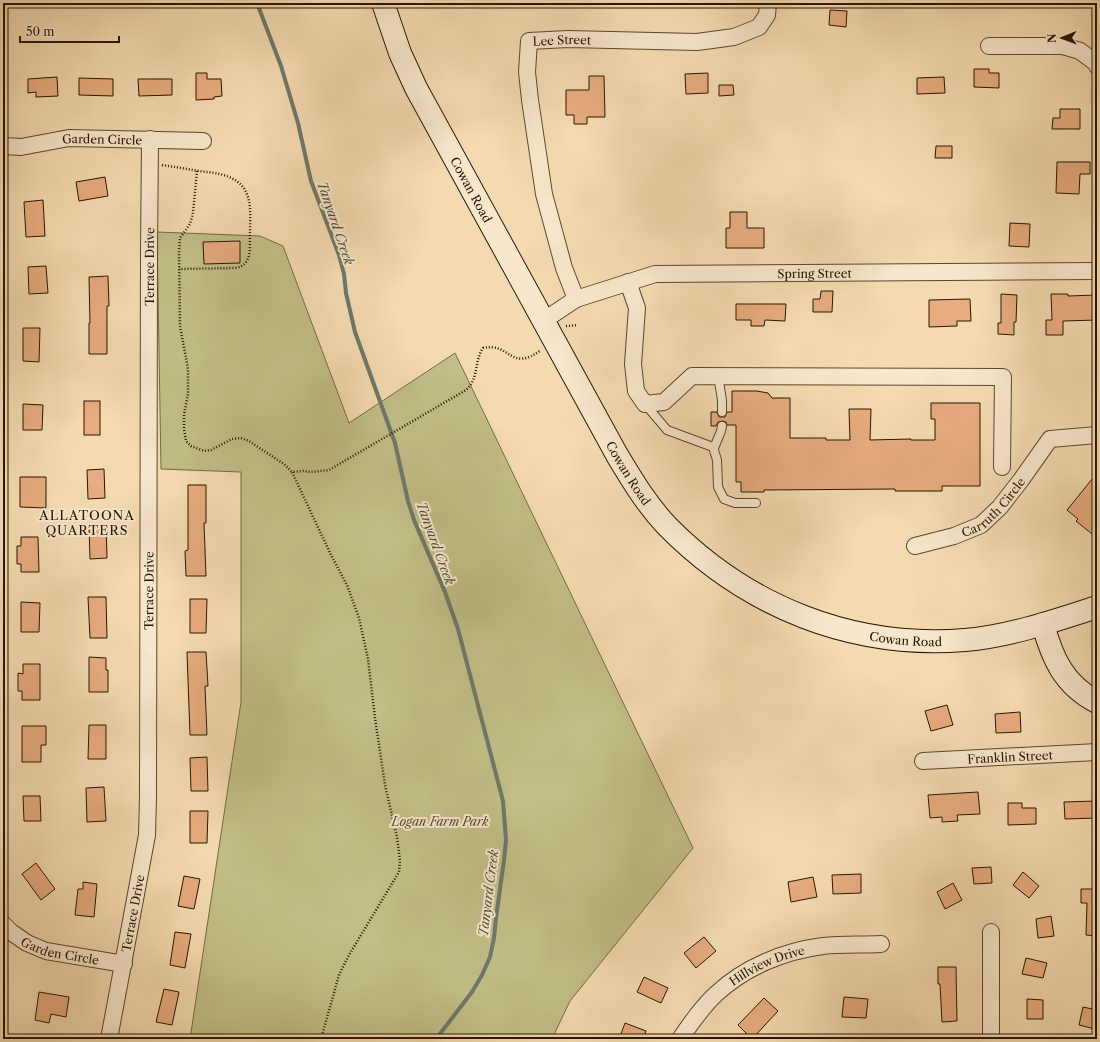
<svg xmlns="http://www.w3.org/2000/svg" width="1100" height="1042" font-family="'Libre Caslon Text',serif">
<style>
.green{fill:#c2be87;stroke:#766a44}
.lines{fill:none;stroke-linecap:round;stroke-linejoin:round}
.stream{stroke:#6e786a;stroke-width:4}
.building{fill:#e7ac7f;stroke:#291601}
.lane-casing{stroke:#5c472d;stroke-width:10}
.street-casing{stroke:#5c472d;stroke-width:18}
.secondary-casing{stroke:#291601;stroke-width:24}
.path{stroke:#291601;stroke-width:2.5;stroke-dasharray:1 2;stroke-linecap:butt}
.lane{stroke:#f8e7cc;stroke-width:8}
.street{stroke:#f8e7cc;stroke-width:16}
.secondary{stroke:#f8e7cc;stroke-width:22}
.labels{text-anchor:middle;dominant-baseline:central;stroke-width:4;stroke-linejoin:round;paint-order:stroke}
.street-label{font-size:12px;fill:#291601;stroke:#f8e7cc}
.park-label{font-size:12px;font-style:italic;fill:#574829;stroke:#f8e7cc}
.water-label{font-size:13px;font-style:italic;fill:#514f3e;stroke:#f8e7cc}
.neighbourhood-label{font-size:13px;letter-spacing:1px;fill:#291601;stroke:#f8e7cc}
</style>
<rect width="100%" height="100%" fill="#f5dab1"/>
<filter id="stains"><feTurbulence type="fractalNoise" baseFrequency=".005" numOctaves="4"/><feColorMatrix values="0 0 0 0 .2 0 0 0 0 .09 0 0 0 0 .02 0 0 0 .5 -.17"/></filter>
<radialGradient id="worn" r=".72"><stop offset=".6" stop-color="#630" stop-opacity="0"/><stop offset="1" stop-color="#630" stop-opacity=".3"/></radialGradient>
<path class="green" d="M157,232l103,4 23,10 66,177 106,-70 238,495 -123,153 -18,38h-362l51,-337v-230l-80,-3z"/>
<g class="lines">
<path class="stream" d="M257,3l24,63 17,57 13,58 28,74 5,19 2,19 9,39 40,111 13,58 6,19 31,72 13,37 45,172 3,39 -2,20 -8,58 -2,20 -4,19 -8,18 -10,17 -36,47"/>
</g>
<g class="building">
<path d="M830,10l17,1 -1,16 -17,-2z"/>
<path d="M974,69h15v4h10v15l-25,-1z"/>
<path d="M196,73h11v6h14l1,17 -8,1v2l-18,1z"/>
<path d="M708,73v20l-22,1 -1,-20z"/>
<path d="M589,76h15l1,41h-18v7h-13v-9h-8v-25h23z"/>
<path d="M57,77l1,19 -22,1v-5l-8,1v-14z"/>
<path d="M944,77l1,16 -28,1v-16z"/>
<path d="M79,78l34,1v17l-34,-1z"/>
<path d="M138,79h34v16l-33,1z"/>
<path d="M719,85h14l1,10 -15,1z"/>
<path d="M1060,109h20v20h-28l1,-11h7z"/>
<path d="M936,146h16v12h-17z"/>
<path d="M1057,162h33v12h-10l-1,20 -23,-1z"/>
<path d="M105,177l3,19 -29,5 -3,-19z"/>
<path d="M43,200l2,36 -19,1 -2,-35z"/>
<path d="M730,212h17v16h17v20h-38v-20h4z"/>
<path d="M1010,223l20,1 -1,23 -20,-1z"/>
<path d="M240,241v22l-36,1 -1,-22z"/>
<path d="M46,266l2,27 -19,1 -1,-27z"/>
<path d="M108,276l1,30h-2v48h-18v-31h1l-1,-46z"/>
<path d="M821,291h12l-1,21h-19v-13h7z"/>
<path d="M1001,294l16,1 -1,27h-2v13l-16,-1v-11h3z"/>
<path d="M1051,294h17v2l29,-1v25l-34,1v14h-17v-15h6z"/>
<path d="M970,299l1,22h-14v5l-28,1v-27z"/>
<path d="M736,304h50l-1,17 -20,-1 -1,6h-13v-6h-15z"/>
<path d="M23,328h17l-1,34 -16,-1z"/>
<path d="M732,391h25l11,2 4,5h18v40h36v2h24l-1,-31h22l-1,31 41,-1v1h24v-21h-4v-16h49v83h-38v5h-47v-2l-131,1v2h-23v-10h-5v-57h-9l-1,-3 -3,-1 -5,1 -2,4h-5v-14h6l2,5h6l2,-5h5z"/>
<rect x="84" y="401" width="16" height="34"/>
<path d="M23,404l20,1 -1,25h-19z"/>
<path d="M104,469l1,29 -17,1 -1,-29z"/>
<path d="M1097,473v65l-21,-17 2,-2 -11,-9z"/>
<path d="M20,477h26v31l-26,-1z"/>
<path d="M188,485h18v38h-2l2,53h-20l-1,-25 3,-1z"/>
<path d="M106,524l1,34 -17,1 -1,-34z"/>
<path d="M21,537h17l1,35h-18v-8h-4v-18h4z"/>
<path d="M88,597h18l1,41h-17z"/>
<path d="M190,599h17l-1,34h-16z"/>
<path d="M21,602l19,1 -1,29h-18z"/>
<path d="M187,652h19l2,34h-3l2,49h-17z"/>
<path d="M89,657l17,1v12h2v22h-19z"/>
<path d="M23,664h17v36h-18v-9h-4v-18l5,1z"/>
<path d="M947,705l6,20 -22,6 -6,-20z"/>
<path d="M1020,712l1,20 -25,1 -1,-19z"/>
<path d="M89,725h17v34h-18z"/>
<path d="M22,726h24v19h-5v17h-19z"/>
<path d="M207,757l1,34h-17l-1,-33z"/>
<path d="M104,787l2,34 -19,1 -1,-34z"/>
<path d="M978,792l2,22 -23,1 1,6 -16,1v-5l-12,1 -2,-23z"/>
<path d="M23,796h17l1,25h-17z"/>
<path d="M1097,801v17l-32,1 -1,-17z"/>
<path d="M1008,803h14v5h14v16l-28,1z"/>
<path d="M190,811h18l-1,32h-17z"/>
<path d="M36,863l19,26 -14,11 -19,-26z"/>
<path d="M991,867l1,16 -18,1 -2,-16z"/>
<path d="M1023,872l16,14 -10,12 -16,-13z"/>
<path d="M861,874v19l-28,1 -1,-19z"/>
<path d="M184,876l16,3 -6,30 -16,-3z"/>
<path d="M813,877l4,20 -26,5 -3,-20z"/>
<path d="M83,882l14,2 -3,33 -19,-2 3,-26h5z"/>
<path d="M953,883l9,17 -17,9 -8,-17z"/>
<path d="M1081,889h16v47l-11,-1 1,-32h-6z"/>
<path d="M1051,916l3,20 -16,2 -2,-19z"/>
<path d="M175,932l16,2 -6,34 -15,-3z"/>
<path d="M704,937l12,14 -20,17 -12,-15z"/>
<path d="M1026,958l21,5 -4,15 -21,-4z"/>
<path d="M938,967h18l1,54 -15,1 -2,-38h-2z"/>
<path d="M644,977l24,11 -7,15 -24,-11z"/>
<path d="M164,989l15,3 -7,33 -16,-3z"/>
<path d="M39,992l30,5 -3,20 -15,-3 -2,9 -14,-3z"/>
<path d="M844,997l24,2 -2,19 -24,-1z"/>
<path d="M764,998l14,13 -26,28 -14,-14z"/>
<path d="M1027,999l16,1v19h-16z"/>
<path d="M1083,1007l14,3v11l-2,8 -16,-4z"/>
<path d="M625,1023l21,8 -3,8h-24z"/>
</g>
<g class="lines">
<g class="lane-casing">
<g id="lane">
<path d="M718,376l4,24v12"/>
<path d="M645,404l22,26 46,17 4,13 1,27 6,12 11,4h21"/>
<path d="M714,448l7,-17 1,-5"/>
</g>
</g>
<g class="street-casing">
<g id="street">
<path d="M989,46h74l17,5 16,12 1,3"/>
<path id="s1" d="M3,146l18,1 48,-9 134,3"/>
<path d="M628,282l9,26 -4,56 3,27 9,13 19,-2 28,-26 311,1 -1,90"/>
<path id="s2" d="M576,299l-12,-31 -20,-74 -14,-94 -3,-28 2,-31 39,-2 129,3 37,-5 25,-10 8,-12 1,-12"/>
<path id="s3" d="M543,321l33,-22 79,-25 442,-3"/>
<path id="s4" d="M915,546l39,-10 27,-11 19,-18 21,-27 29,-41 47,-4"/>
<path id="s5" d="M923,761l174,-9"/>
<path id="s6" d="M3,924l8,8 16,11 19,8 78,13"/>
<path id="s7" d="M109,1039l38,-204 1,-38 1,-545 1,-113"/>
<path id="s8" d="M680,1039c11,-16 22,-32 36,-45 29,-27 68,-43 107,-48 19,-2 39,-1 58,-2"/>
<path d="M991,1039v-107"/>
</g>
</g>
<g class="secondary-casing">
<g id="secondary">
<path id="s9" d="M383,3l17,50 16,35 201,367c15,25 30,50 50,71 80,81 185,123 298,114 45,-4 89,-19 132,-33"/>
<path d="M1043,624c9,34 21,61 54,78"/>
</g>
</g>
<g class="path">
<path d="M162,165c13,2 25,4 37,6 14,2 28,2 40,12 14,12 11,33 11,49 -1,10 2,22 -4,30 -3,4 -6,5 -11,6l-56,1"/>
<path d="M197,171l-4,42 -3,11 -10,14 -1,13 1,75 8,43v25l-4,21v14l2,12 5,5 13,5 7,-1 21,-11 9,-1 8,3 12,8 23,15 8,8"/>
<path d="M566,326l12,-1"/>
<path d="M321,1039l18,-64 10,-20 50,-83 1,-11 -3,-24 -12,-52 -10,-67 -7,-59 -9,-41 -12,-33 -16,-30 -39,-83 11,-1 8,1 18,-2 137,-80c13,-11 8,-29 17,-42 28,-6 27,25 58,2"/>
</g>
<use href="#lane" class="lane"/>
<use href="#street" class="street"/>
<use href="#secondary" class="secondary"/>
</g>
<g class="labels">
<g class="street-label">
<text stroke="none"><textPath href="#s2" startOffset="297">Lee Street</textPath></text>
<text stroke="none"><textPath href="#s1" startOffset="100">Garden Circle</textPath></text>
<text stroke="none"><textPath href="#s9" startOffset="207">Cowan Road</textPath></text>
<text stroke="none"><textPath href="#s7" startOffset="776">Terrace Drive</textPath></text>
<text stroke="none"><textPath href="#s3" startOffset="282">Spring Street</textPath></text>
<text stroke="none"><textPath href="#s9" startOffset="531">Cowan Road</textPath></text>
<text stroke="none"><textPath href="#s4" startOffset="90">Carruth Circle</textPath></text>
<text stroke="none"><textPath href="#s7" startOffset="452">Terrace Drive</textPath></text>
<text stroke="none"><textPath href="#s9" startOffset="867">Cowan Road</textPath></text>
<text stroke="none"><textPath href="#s5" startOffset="87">Franklin Street</textPath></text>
<text stroke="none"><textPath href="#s7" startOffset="128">Terrace Drive</textPath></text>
<text stroke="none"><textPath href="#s6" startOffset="65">Garden Circle</textPath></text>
<text stroke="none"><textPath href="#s8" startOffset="117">Hillview Drive</textPath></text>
</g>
<g class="park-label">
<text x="440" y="821">Logan Farm Park</text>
</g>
<g class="water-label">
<text transform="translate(336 223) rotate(71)">Tanyard Creek</text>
<text transform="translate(436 543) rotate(70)">Tanyard Creek</text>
<text transform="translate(488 893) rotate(-83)">Tanyard Creek</text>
</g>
<g class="neighbourhood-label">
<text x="87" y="515">ALLATOONA<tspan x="87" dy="15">QUARTERS</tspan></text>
</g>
</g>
<rect width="1100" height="1042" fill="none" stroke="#f5dab1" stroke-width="16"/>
<rect x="4" y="4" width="1092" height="1034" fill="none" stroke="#291601" stroke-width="2"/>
<rect x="8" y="8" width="1084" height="1026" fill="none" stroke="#291601"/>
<g transform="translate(1062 38) rotate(269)" stroke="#f8e7cc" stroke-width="3" paint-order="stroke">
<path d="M0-3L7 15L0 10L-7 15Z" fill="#291601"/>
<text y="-6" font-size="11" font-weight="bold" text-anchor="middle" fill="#291601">N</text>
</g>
<path d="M20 36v6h99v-6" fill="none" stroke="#291601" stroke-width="2"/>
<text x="26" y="36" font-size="12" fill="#291601" stroke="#f8e7cc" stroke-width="3" paint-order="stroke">50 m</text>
<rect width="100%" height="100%" filter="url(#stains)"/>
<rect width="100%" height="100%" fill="url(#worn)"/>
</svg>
